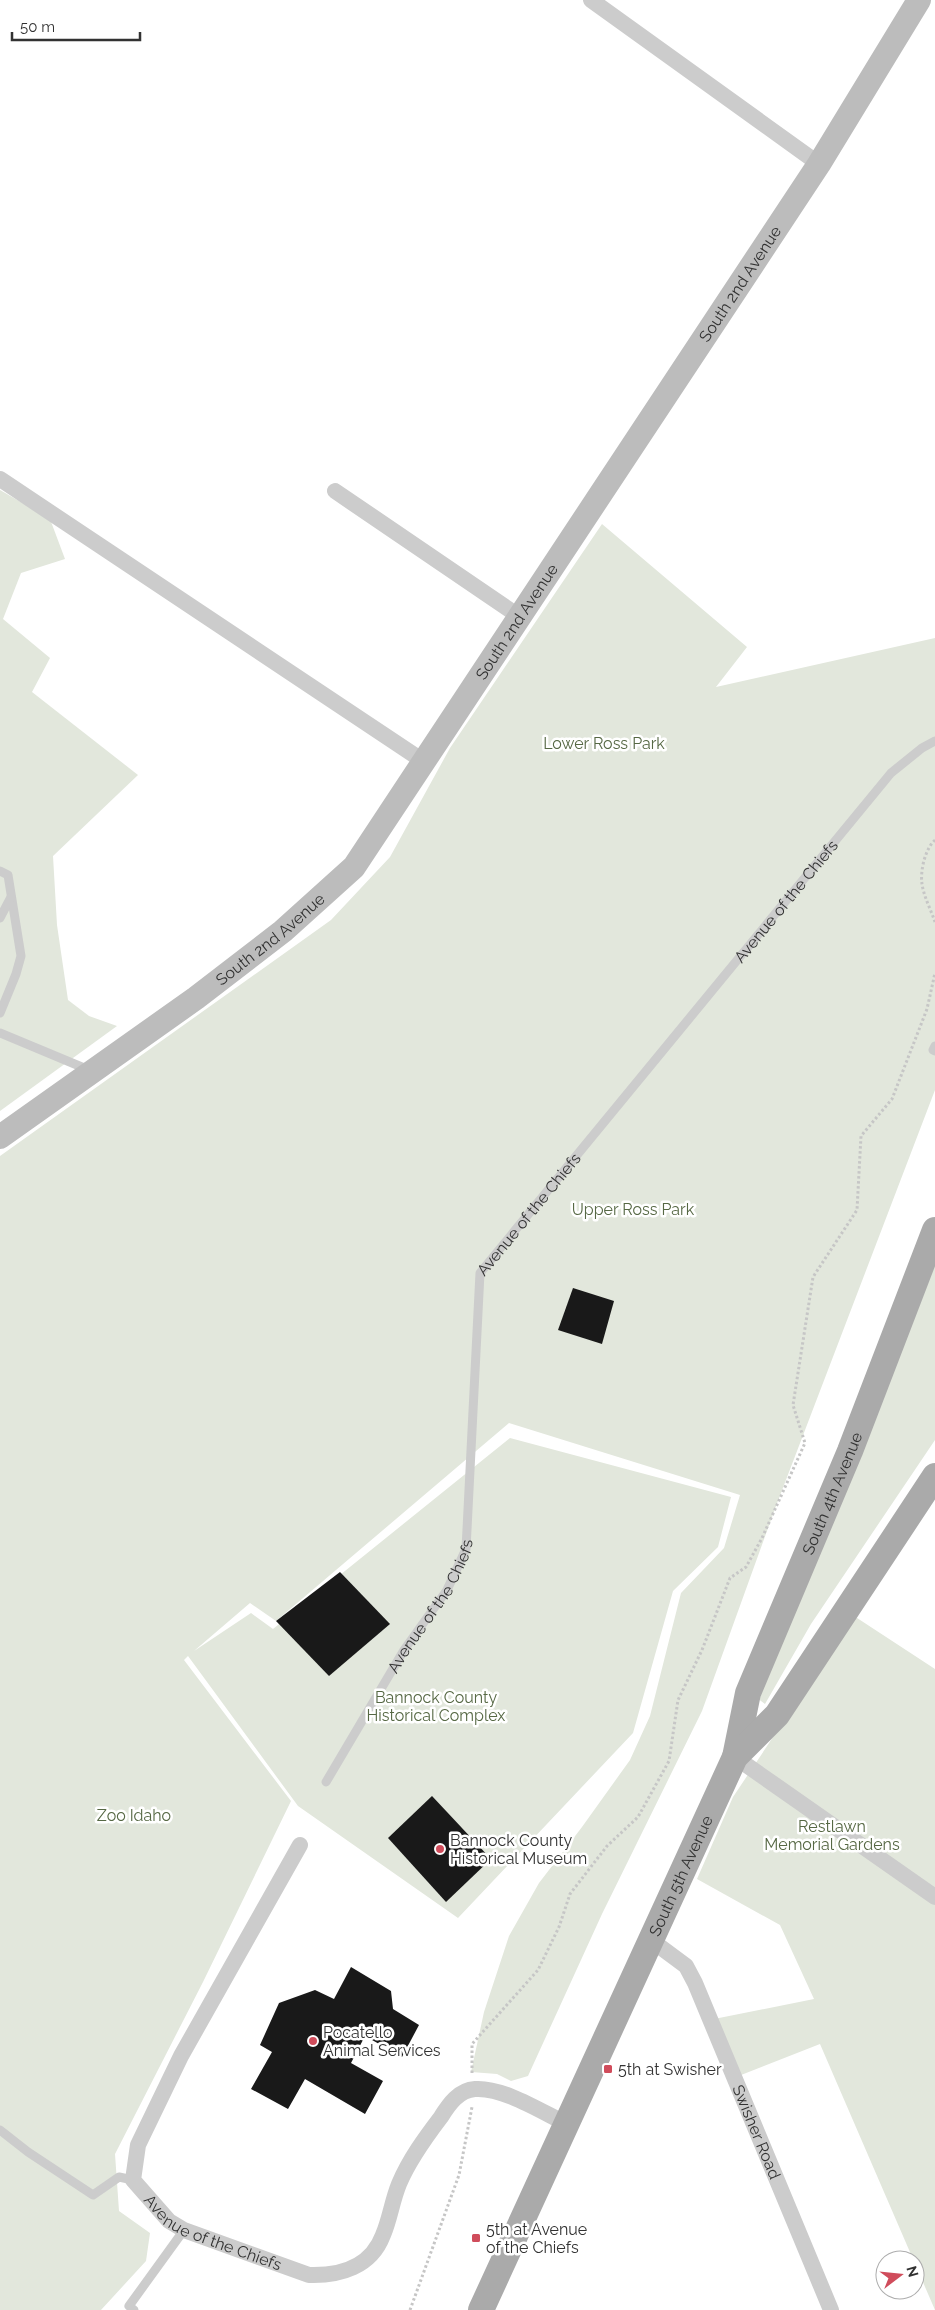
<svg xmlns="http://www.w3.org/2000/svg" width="935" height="2310" font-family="Raleway,sans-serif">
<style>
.green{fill:#e2e7dc}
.building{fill:#191919}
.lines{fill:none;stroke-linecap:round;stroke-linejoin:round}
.path{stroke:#c6c6c6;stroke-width:3;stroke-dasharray:2.5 2.5;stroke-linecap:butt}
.lane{stroke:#ccc;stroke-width:9}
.street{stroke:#ccc;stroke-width:16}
.secondary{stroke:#bcbcbc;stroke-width:24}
.primary{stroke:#aaa;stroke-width:26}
.poi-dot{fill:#d04c5b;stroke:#fff;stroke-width:2}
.labels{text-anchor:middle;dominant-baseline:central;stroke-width:5;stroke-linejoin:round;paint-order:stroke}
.street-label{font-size:16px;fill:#323232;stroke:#fff}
.park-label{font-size:16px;fill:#566844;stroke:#fff}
.poi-label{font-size:16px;fill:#323232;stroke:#fff;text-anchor:start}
</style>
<rect width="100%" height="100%" fill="#fff"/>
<g class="green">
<path d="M0,490l50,29 15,40 -44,14 -18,46 47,39 -18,34 106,83 -85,81 4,69 11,75 21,16 28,10 -117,85z"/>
<path d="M602,524l145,123 -31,40 219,-49v452l-159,416 -74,205 -100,203 -74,162 -17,5 -14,-7 -26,-2 13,-60 25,-76 30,-53 43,-56 48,-67 20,-44 31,-123 43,-45 16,-53 -231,-72 -233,198 -26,-18 -56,48 57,-38 22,16 237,-191 221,59 -13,50 -45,44 -40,142 -175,185 -160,-112 -110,-150 -4,4 107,141 -88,181 -88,172 4,57 31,22 -4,28 -45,49h-101v-1154l331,-236 59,-63 60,-109z"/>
<path d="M935,1264v176l-124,184 -46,80 -8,-6z"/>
<path d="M854,1616l81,53v641l-115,-266 -84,33 -27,-57 105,-21 -34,-74 -83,-46 36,-82z"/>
</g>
<g class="building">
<path d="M573,1288l41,13 -12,43 -44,-14z"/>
<path d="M340,1572l50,52 -61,52 -53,-55z"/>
<path d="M432,1796l59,63 -45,43 -58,-64z"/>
<path d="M351,1967l40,24 2,18 26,16 -17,32 -37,-21 -14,27 32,18 -18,33 -60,-35 -17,30 -37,-20 21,-37 -12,-7 19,-42 36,-13 19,9z"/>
</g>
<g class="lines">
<g class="path">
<path d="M935,840c-10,9 -15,31 -13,44 2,13 9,26 13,38"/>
<path d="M472,2073v-29l66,-74 21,-43 11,-33 37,-48 31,-29 31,-56 9,-61 24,-50 28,-72 16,-11 16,-29 43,-95 -12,-38 20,-128 44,-67 4,-74 31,-37 35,-90 8,-36"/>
<path d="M410,2310l49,-135 13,-68"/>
</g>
<g class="lane">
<path d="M0,871l8,4 13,81 -5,18 -16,39"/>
<path d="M0,918l11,-21"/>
<path d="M0,1033l89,37"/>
<path d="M935,1046l-2,4 2,1"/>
<path id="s1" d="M326,1782l78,-132 43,-60 19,-41 14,-276 411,-500 31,-25 13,-7"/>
<path d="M0,2130l28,22 65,43 26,-18 14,3"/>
<path d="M134,2310l-5,-4 55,-76"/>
</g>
<g class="street">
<path d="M591,0l228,164"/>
<path d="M0,479l423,282"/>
<path d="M335,491l185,126"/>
<path d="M735,1757l200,140"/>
<path id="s2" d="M300,1845l-119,211 -43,89 -5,35 36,41 15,9 125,45c31,1 62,-8 74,-40 7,-16 9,-34 16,-51 10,-24 26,-46 42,-67 8,-13 18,-27 34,-28 28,-2 67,23 92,35"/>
<path id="s3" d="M651,1940l35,26 9,17 136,327"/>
</g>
<path class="secondary" id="s4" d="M0,1137l196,-139 87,-67 71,-64 465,-703 100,-164"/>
<g class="primary">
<path id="s5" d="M735,1757l13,-64 102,-242 85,-221"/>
<path id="s6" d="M481,2310l254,-553 42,-42 158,-239"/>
</g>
</g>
<g class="poi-dot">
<circle cx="440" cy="1849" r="5"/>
<circle cx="313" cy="2041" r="5"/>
<rect x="603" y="2064" width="10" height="10" rx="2.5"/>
<rect x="471" y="2233" width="10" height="10" rx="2.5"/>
</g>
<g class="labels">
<g class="street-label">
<text stroke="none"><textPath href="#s4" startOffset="1145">South 2nd Avenue</textPath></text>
<text stroke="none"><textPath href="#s4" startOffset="740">South 2nd Avenue</textPath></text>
<text stroke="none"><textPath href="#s1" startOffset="1030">Avenue of the Chiefs</textPath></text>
<text stroke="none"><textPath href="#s4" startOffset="335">South 2nd Avenue</textPath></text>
<text stroke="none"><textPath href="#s1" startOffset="625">Avenue of the Chiefs</textPath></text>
<text stroke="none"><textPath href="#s5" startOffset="282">South 4th Avenue</textPath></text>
<text stroke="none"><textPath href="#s1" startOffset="205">Avenue of the Chiefs</textPath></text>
<text stroke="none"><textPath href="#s6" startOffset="478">South 5th Avenue</textPath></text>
<text stroke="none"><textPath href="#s3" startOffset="224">Swisher Road</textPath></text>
<text stroke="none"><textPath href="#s2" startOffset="475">Avenue of the Chiefs</textPath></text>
</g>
<g class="park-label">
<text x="604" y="743">Lower Ross Park</text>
<text x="633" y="1209">Upper Ross Park</text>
<text x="436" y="1697">Bannock County<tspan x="436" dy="18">Historical Complex</tspan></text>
<text x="134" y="1815">Zoo Idaho</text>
<text x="832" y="1826">Restlawn<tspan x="832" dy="18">Memorial Gardens</tspan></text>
</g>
<g class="poi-label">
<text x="450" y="1840">Bannock County<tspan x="450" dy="18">Historical Museum</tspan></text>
<text x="323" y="2032">Pocatello<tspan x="323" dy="18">Animal Services</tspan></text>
<text x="618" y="2069">5th at Swisher</text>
<text x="486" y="2229">5th at Avenue<tspan x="486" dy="18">of the Chiefs</tspan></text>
</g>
</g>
<g transform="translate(900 2275) rotate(74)"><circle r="24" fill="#ffffff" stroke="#adadad"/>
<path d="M0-4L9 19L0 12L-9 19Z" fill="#d04c5b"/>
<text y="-8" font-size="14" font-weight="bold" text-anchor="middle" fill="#323232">N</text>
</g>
<path d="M12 32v8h128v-8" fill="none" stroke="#323232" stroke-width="2.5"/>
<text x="20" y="32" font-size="15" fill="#323232" stroke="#ffffff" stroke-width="4" paint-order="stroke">50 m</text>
</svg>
